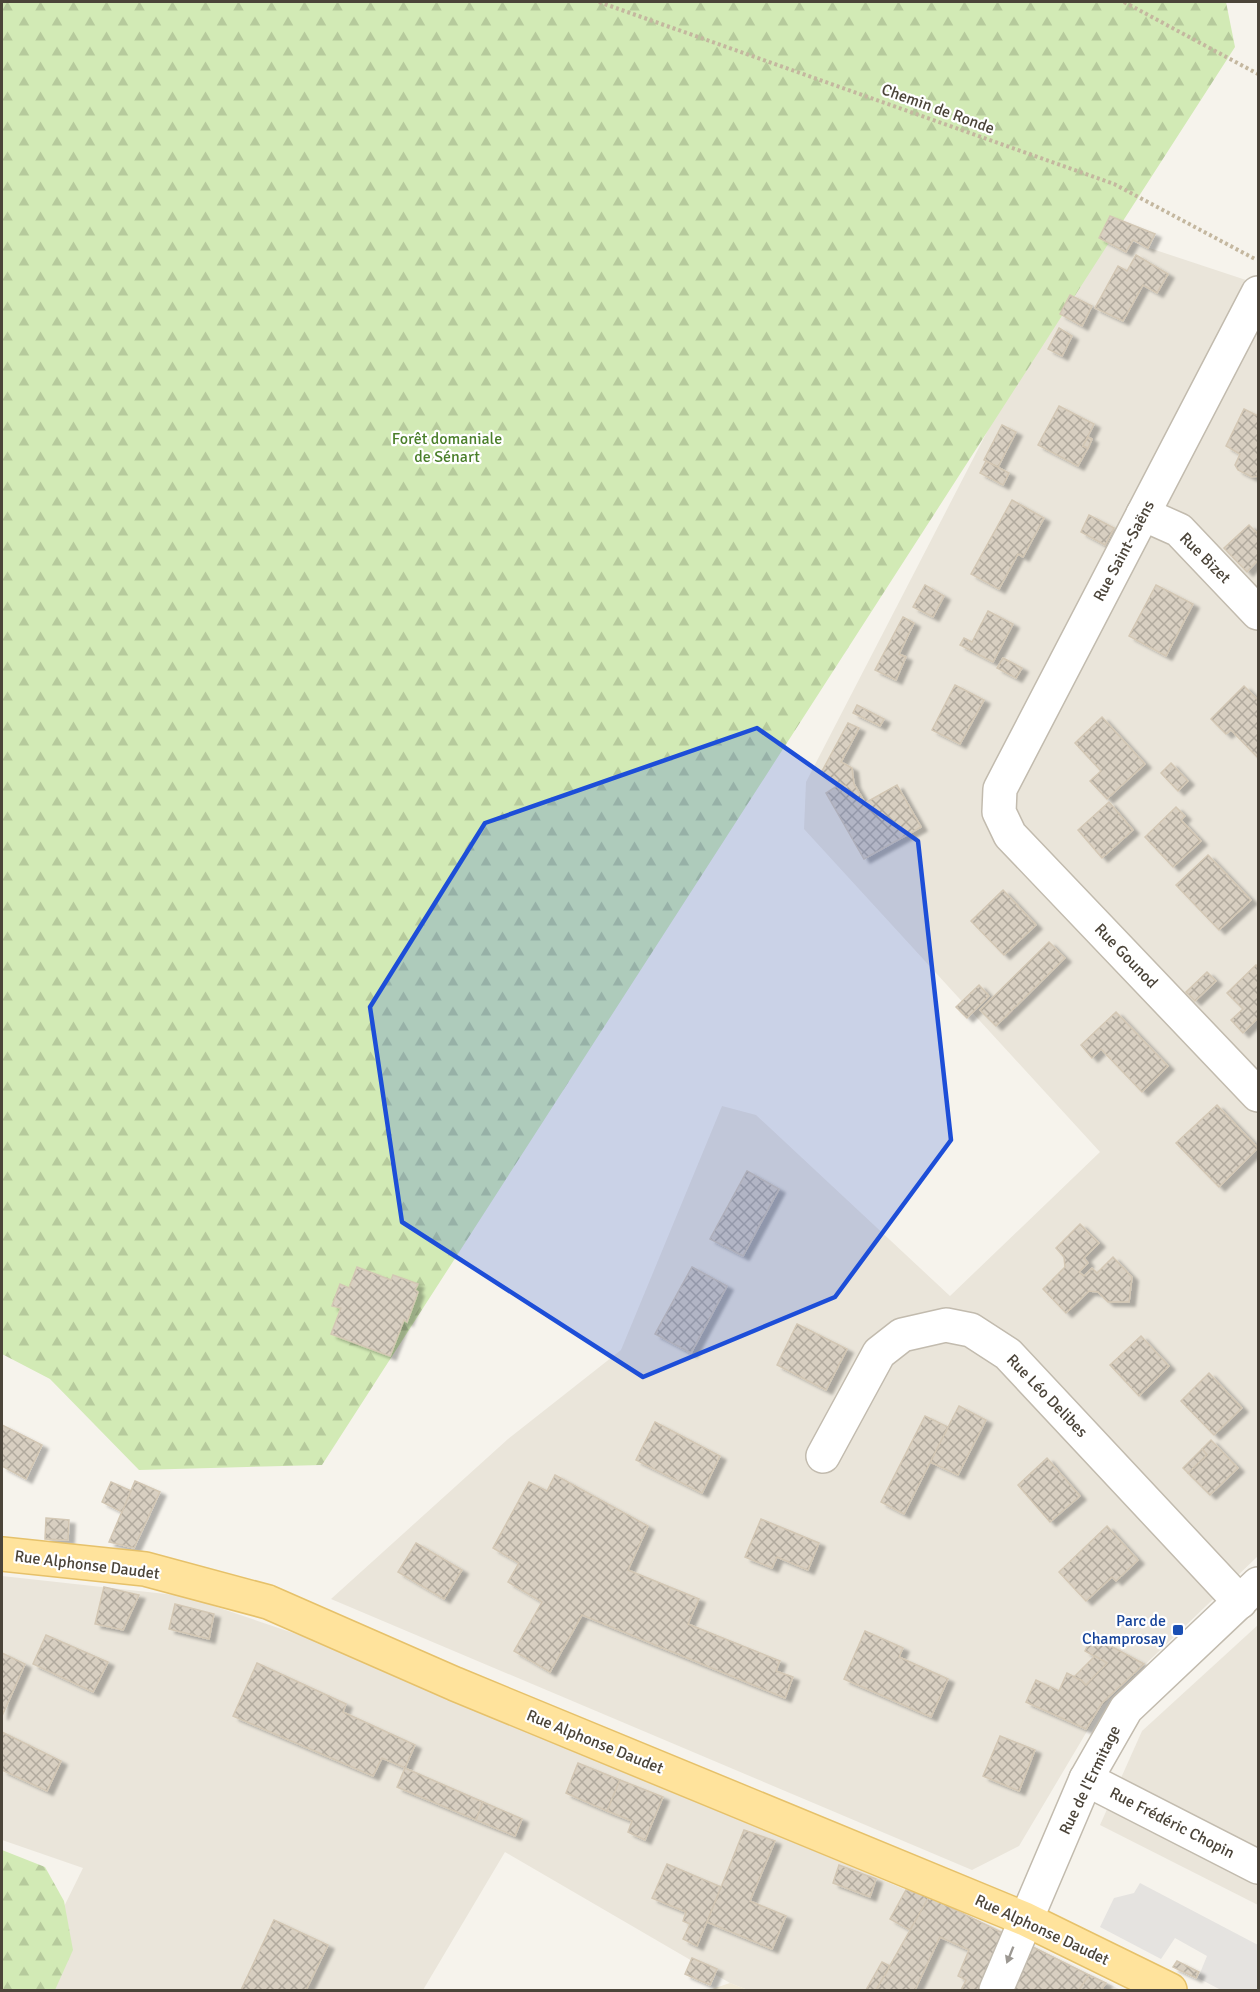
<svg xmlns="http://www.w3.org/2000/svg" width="1260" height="1992" font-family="Signika,sans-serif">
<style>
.residential{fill:#eae5da}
.education{fill:#efe8d6}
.forest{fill:url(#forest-firs)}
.parking{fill:#e5e3e0}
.building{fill:url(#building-cross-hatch);stroke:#d3c7b4;stroke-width:1.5;filter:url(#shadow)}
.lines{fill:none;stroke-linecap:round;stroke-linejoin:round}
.street-casing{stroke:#c2bbae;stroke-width:36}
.primary-casing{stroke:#e6c16a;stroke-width:36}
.path{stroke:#c4b79f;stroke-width:4;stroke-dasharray:3 3;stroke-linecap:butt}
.street{stroke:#fff;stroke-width:33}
.primary{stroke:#ffe39c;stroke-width:33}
.oneway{fill:#9c9892}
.marked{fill:#1d4ed8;fill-opacity:0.2;stroke:#1d4ed8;stroke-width:4.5;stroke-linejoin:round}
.transit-dot{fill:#1a4fb4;stroke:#fff;stroke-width:2}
.labels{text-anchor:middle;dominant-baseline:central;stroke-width:4.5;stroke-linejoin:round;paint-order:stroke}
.street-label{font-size:16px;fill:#4b4439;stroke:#fff}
.park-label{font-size:16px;fill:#4a7f2a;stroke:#fff}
.transit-label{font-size:16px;fill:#164399;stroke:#fff;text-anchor:end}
</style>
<defs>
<pattern id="forest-firs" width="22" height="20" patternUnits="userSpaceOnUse" patternTransform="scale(1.5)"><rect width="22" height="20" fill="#d2eab5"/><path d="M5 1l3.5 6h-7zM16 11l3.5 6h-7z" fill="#b6ca9c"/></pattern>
<pattern id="building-cross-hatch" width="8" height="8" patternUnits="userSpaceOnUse" patternTransform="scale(1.5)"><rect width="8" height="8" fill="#d8cfc1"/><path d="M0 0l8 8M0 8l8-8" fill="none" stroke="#b1aa9e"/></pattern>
<filter id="shadow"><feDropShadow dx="6" dy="4" stdDeviation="1.5" flood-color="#0004"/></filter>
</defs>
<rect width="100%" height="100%" fill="#f6f3ec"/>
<g class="residential">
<path d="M1092,229l166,55v1272l-156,150 -83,140 -47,24 -641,-271 177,-160 113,-89 101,-244 34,9 194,181 150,-144 -296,-323 2,-47z"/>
<path d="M2,1576l182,20 133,45 679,287 125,62h-373l-18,-7 -225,-131 -82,138h-400l60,-122 -81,-28z"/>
<path d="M1258,1625v280l-158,-80 42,-94z"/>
</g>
<path class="education" d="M730,1983l18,7h-39z"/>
<g class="forest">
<path d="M2,2h1224l9,45 -913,1418 -183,5 -89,-91 -48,-25z"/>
<path d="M2,1850l43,17 19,34 9,49 -18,40h-53z"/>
</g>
<path class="parking" d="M1140,1883l118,62v45h-37l-23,-12 9,-22 -32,-18 -14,21 -61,-32 14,-29 20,-5z"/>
<g class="building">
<path d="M1110,216l45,18 -7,14 -15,-8 -7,12 -27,-14z"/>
<path d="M1136,255l32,19 -11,19 -14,-8 -20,36 -28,-13 23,-42 9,5z"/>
<path d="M1070,295l22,11 -10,20 -22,-12z"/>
<path d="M1059,328l13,8 -10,20 -14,-7z"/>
<path d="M1059,406l35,18 -11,22 5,2 -10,18 -40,-21z"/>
<path d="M1244,409l14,7v60l-6,1 -14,-7 -3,-5 5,-11 -14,-8z"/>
<path d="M1002,425l14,7 -18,35 -14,-7z"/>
<path d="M1088,437l4,2 -4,9 -5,-2z"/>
<path d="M986,461l23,12 -6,12 -23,-12z"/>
<path d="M1012,500l32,18 -21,39 -5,-3 -19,35 -28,-15z"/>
<path d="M1089,515l25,13 -9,17 -24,-13z"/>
<path d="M1249,525l9,9v26l-11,12 -23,-24z"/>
<path d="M925,585l19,11 -11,21 -20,-10z"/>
<path d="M1156,585l37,19 -27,52 -37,-20z"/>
<path d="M988,611l25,13 -20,38 -33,-17 4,-7 8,4z"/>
<path d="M903,617l11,6 -15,31 7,3 -10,23 -21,-10z"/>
<path d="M1003,658l19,10 -6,10 -19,-10z"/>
<path d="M955,685l29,15 -24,44 -28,-14z"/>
<path d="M1244,686l14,14v58l-27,-28 -5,4 -15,-15z"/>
<path d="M857,705l27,14 -4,7 -27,-13z"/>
<path d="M1102,717l43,47 -38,35 -17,-18 11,-10 -26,-28z"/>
<path d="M848,723l11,5 -18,34 11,6 2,16 11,19 32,-18 24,42 -57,32 -38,-66 11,-7 3,5 7,-4 -26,-14z"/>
<path d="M1171,763l17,18 -10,10 -17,-18z"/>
<path d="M1109,802l24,28 -31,28 -24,-28z"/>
<path d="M1176,807l9,9 -4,4 20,21 -28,26 -28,-30z"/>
<path d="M1208,855l43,45 -32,30 -43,-45z"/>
<path d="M1003,890l33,35 -32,30 -33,-34z"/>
<path d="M1049,942l16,16 -69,68 -16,-16z"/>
<path d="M1256,965l2,3v50l-15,15 -12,-13 12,-11 -16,-16z"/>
<path d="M1207,972l9,9 -21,20 -9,-9z"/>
<path d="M979,985l10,11 -22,22 -11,-11z"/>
<path d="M1116,1012l52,54 -26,26 -41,-43 -9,9 -11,-13z"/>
<path d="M1217,1105l41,43 -39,39 -43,-44z"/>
<path d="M747,1171l32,18 -36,67 -33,-17z"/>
<path d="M1080,1224l19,19 -15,15 4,5 -9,9 5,4 8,-8 5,5 16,-16 19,20 -3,25h-21l-10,-10 -9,-1 -23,22 -23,-24 22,-22 -1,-10 -8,-9z"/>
<path d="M357,1267l34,13 2,-5 25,9 -3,6 3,2 -11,30 -3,-2 -14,36 -59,-22 10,-26 -9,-2 8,-22 9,4z"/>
<path d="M692,1267l35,19 -36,67 -36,-19z"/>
<path d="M797,1324l50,25 -21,41 -49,-25z"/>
<path d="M1141,1336l28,30 -30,30 -29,-31z"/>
<path d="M1209,1373l33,35 -28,27 -33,-34z"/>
<path d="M959,1406l27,14 -28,55 -28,-13z"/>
<path d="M925,1416l23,11 -44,87 -23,-12z"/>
<path d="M655,1422l65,34 -18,37 -66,-33z"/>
<path d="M2,1425l40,20 -16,34 -24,-13z"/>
<path d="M1211,1440l27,28 -28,27 -22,-22 19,-18 -5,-6z"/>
<path d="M1202,1449l5,6 -19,18 -5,-5z"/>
<path d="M1047,1458l33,38 -30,26 -32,-37z"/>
<path d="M555,1475l93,51 -20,44 71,29 -11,25 92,37 -4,10 17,6 -8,21 -203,-83 -32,57 -36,-21 28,-49 -34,-20 11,-19 -26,-15 36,-66 18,9z"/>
<path d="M135,1481l25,11 -26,56 -25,-6z"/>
<path d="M111,1482l20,9 -9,21 -20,-10z"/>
<path d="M46,1518l23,2 -1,20 -23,-1z"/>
<path d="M761,1519l58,24 -11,27 -31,-13 -5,11 -27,-11z"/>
<path d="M1107,1526l31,34 -22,21 -4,-4 -26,24 -27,-29z"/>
<path d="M416,1543l46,27 -18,29 -46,-27z"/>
<path d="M104,1587l35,8 -16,35 -28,-6z"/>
<path d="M175,1604l39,10 -5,25 -40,-10z"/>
<path d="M865,1631l38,17 -4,9 49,22 -17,38 -87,-38z"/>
<path d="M46,1635l62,27 -15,30 -60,-28z"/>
<path d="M1092,1636l52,28 -42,39 -16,26 -60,-27 10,-22 23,11 8,-18 14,7 5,5 21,-22 -22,-12z"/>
<path d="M2,1653l23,11 -23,52z"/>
<path d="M1095,1656l12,7 -21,22 -5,-5 -7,-3z"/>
<path d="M257,1663l89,41 -3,8 72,33 -10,23 -23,-10 -9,18 -140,-60z"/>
<path d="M2,1732l59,29 -14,30 -45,-21z"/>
<path d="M1000,1736l35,14 -16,41 -36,-15z"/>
<path d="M578,1763l42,17 -13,31 -41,-18z"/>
<path d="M405,1768l78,34 -7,18 -79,-33z"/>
<path d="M620,1780l43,17 -18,43 -17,-8 4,-11 -25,-10z"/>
<path d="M483,1802l39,17 -7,17 -39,-16z"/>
<path d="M744,1830l31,11 -25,60 36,15 -14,33 -65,-27z"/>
<path d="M667,1864l54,23 -24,59 -14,-7 7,-15 -7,-3 3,-9 -34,-14z"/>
<path d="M839,1865l37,14 -6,18 -37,-14z"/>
<path d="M906,1890l23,7 -19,33 -20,-11z"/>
<path d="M929,1897l78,38 -27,55h-19l5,-10 -8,-4 11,-26 -29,-13 -25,53h-39z"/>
<path d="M274,1920l54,25 -22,45h-65z"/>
<path d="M1027,1944l62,31 -10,15h-71z"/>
<path d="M692,1958l25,11 -7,16 -25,-11z"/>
<path d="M1177,1961l22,11 -3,6 -23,-11z"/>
<path d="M882,1962l8,4 -14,24h-10z"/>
<path d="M1089,1975l17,8 -5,7h-22z"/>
</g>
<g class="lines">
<g class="street-casing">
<g id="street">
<path d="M1258,293l-258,496 -1,23 11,23 248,260"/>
<path d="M1143,514l36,16 79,83"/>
<path d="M823,1456l56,-103 23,-18 44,-10 25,5 37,24 232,248"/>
<path d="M1086,1779l172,88"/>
<path d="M996,1990l90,-211 40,-70 132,-125"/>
</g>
</g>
<g class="primary-casing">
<path id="primary" d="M2,1554l143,15 123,33 187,82 570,235 145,71"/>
</g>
<g class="path">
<path d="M599,2l515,182 141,75"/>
<path d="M1124,2l134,72"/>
</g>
<use href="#street" class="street"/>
<use href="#primary" class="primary"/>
</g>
<defs><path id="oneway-solid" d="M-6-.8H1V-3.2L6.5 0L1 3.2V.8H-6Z" transform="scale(1.5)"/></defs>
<use class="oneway" href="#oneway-solid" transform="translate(1010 1955) rotate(112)"/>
<path class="marked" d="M757,728l161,113 33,299 -116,157 -192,80 -241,-155 -32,-215 115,-184z"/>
<rect class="transit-dot" x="1172" y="1624" width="12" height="12" rx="3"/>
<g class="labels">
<g class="street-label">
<text transform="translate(938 109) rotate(20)">Chemin de Ronde</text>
<text transform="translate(1124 551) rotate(-62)">Rue Saint-Saëns</text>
<text transform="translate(1205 558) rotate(45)">Rue Bizet</text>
<text transform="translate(1126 956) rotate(46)">Rue Gounod</text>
<text transform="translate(1047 1396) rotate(46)">Rue Léo Delibes</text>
<text transform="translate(87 1565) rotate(7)">Rue Alphonse Daudet</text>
<text transform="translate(595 1742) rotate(22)">Rue Alphonse Daudet</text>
<text transform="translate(1090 1780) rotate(-64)">Rue de l'Ermitage</text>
<text transform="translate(1172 1823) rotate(27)">Rue Frédéric Chopin</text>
<text transform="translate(1042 1930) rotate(25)">Rue Alphonse Daudet</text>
</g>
<g class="park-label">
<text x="447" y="439">Forêt domaniale<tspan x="447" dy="18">de Sénart</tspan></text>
</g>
<g class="transit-label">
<text x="1166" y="1621">Parc de<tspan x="1166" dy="18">Champrosay</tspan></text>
</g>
</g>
<rect width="1260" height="1992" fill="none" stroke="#4b4439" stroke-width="6"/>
</svg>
